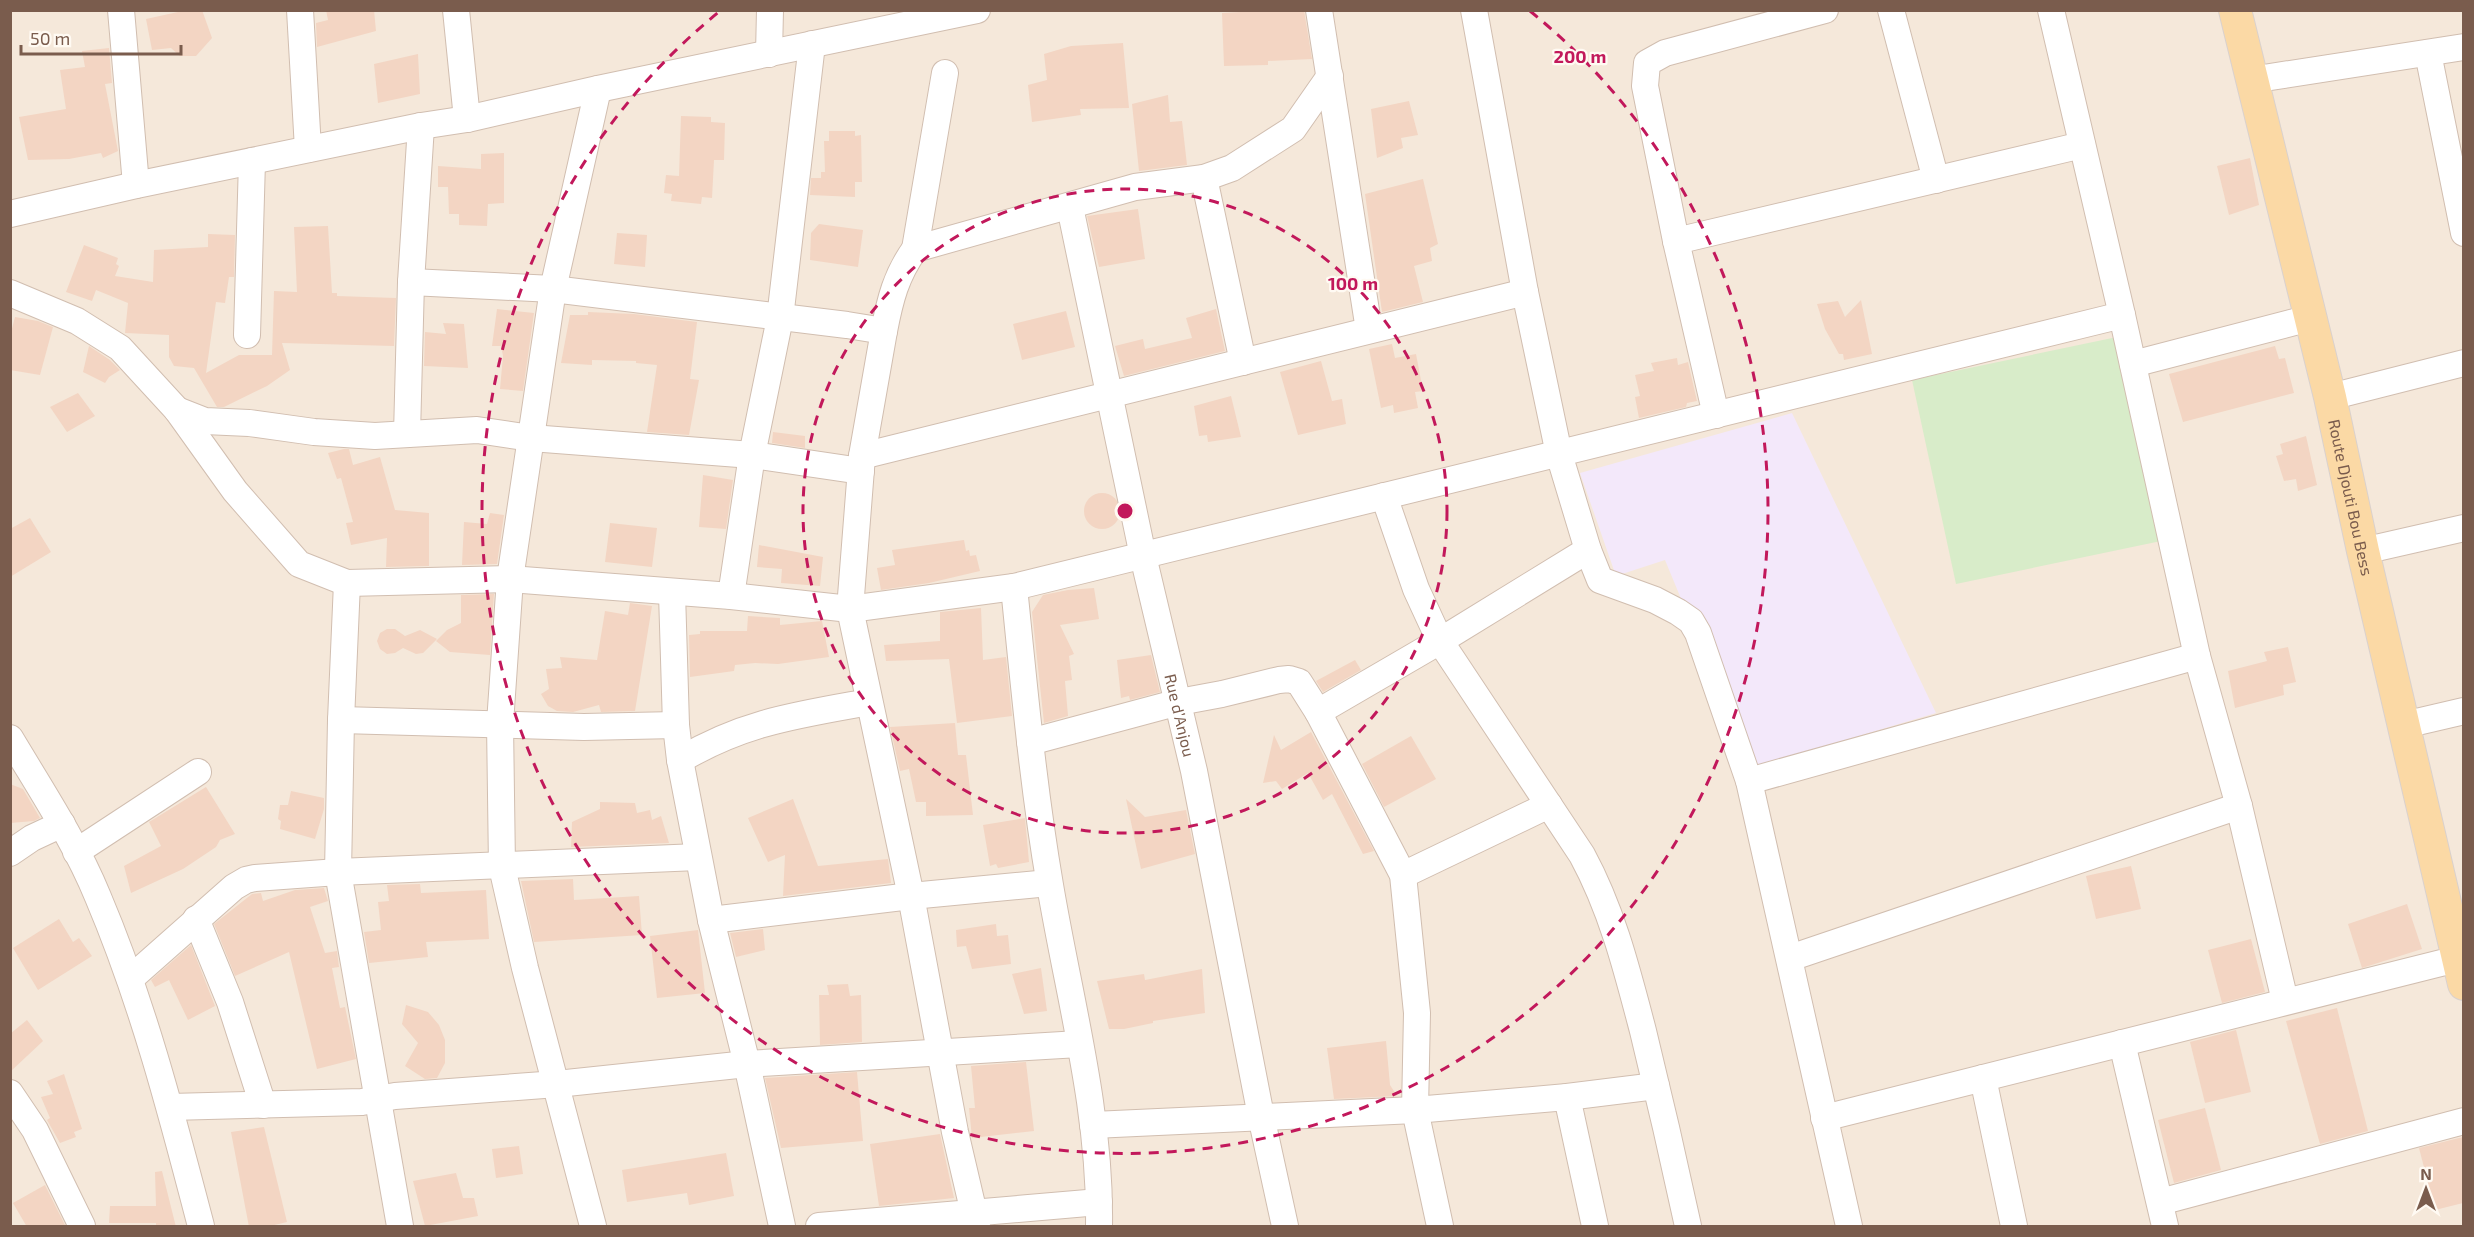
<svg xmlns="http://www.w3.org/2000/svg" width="2474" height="1237" font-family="'Exo 2',sans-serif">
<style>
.residential{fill:#f5e8da}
.education{fill:#f3e8fa}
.green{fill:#d8ecc9}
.building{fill:#f3d5c3}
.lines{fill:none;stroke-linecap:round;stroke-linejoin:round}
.minor-casing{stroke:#d1beb0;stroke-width:28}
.major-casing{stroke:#dad1cd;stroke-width:34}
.minor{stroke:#fff;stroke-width:26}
.major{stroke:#fbd9a5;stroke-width:32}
.ring{fill:none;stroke:#c2185b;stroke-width:3;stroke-dasharray:10 8}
.labels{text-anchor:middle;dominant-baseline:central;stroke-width:4.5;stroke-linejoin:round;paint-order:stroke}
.street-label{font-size:16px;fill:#7a5c4d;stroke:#fffaf3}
.centre{fill:#c2185b;stroke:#fffaf3;stroke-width:3}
.ring-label{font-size:18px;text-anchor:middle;font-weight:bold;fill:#c2185b;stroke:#fffaf3;stroke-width:4.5;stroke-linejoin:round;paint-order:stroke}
</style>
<rect width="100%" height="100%" fill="#fdf6ec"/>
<rect class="residential" x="11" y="11" width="2452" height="1215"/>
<path class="education" d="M1792,413l144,300 -185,55 -86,-208 -49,16 -36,-103z"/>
<path class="green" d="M2117,337l44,204 -205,43 -44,-204z"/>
<g class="building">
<path d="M187,10h15l10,28 -16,18h-16l-9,-8 -19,2 -6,-31z"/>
<path d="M326,10h48l2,21 -59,16 -1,-24 12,-3z"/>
<path d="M1275,10h29l8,49 -44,2v4l-44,1 -2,-53z"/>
<path d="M1123,43l6,65 -49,1 1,6 -49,7 -4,-37 19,-5 -3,-26 27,-8z"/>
<path d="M109,48l3,35 -7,1 13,67 -15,7 -2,-5 -32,6 -41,1 -9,-43 47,-8 -6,-39 25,-3 -3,-16z"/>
<path d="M418,54l2,40 -42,9 -4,-39z"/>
<path d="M1168,95l2,27 12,-1 5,44 -48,6 -7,-67z"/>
<path d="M1409,101l9,34 -17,3 2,10 -26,10 -6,-49z"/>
<path d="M681,116l30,1v5l14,1 -1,37h-10l-2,38 -10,-1 -1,7 -30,-3 1,-7 -8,-1 2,-18 13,1z"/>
<path d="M829,131h26v5l6,-1 1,47h-7v15l-45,-2 1,-17h10v-6h4l-1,-31h5z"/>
<path d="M504,153v50l-16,1 -1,22 -28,-1v-11h-10l-1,-27h-10v-21l43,3v-15z"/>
<path d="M2250,158l9,47 -30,10 -12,-49z"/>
<path d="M1423,179l15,65 -8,4 2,13 -18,5 9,36 -41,10 -17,-118z"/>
<path d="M1138,209l7,50 -46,8 -12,-51z"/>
<path d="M819,224l44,6 -5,37 -48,-7 1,-27z"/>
<path d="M328,226l4,67h5v3l59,2 -2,48 -112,-3 8,27 -23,16 -43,21h-7l-23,-39 -20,-2 -5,-9v-22l-44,-2 3,-30 -32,-13 -4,11 -26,-9 18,-47 34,13 -2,6 3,2 -4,10 38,6 1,-32 54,-3v-13l27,1 -1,42h-5l-4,26 -9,-1 -10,71 33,-18h33l2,-64 23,1 -3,-65z"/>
<path d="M617,233l30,2 -2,32 -31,-3z"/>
<path d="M1861,300l11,54 -28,6 -1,-6h-4l-14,-25 -8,-25 21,-3 7,16z"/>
<path d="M497,309l37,4 -11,78 -23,-2 3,-33 -2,-10h-9z"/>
<path d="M1216,309l9,42 -101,25 -9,-30 28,-7 2,10 47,-11 -6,-20z"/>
<path d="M1066,311l9,36 -53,13 -9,-36z"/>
<path d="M588,312l46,2 63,8 -7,57 9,1 -10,55 -42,-3 10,-67 -21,-2v-2l-44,-1v5l-31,-2 9,-48h18z"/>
<path d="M15,317l23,4 15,6 -13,48 -30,-5v-34z"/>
<path d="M443,323l21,1 4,44 -44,-2 1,-34 21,2z"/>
<path d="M1392,344l3,14 21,-4 7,37 -8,1 3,16 -24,5 -1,-8 -12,3 -12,-59z"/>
<path d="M89,346l21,14 10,10 -11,7 -4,6 -22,-11z"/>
<path d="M2275,346l4,13 6,-1 9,35 -111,29 -14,-48z"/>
<path d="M1677,358l1,7 10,-3 9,39 -10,2 -1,4 -47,11 -4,-21 5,-1 -5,-21 19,-4 -3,-8z"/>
<path d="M1321,361l11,40 10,-2 4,25 -48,11 -18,-63z"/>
<path d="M78,393l17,23 -28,16 -17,-25z"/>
<path d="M1231,396l10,41 -33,5 -1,-7 -8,1 -5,-30z"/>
<path d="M773,432l32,4v12l-33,-5z"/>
<path d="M2306,436l11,49 -19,6 -2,-12 -12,2 -8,-25 7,-2 -3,-10z"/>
<path d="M344,449h5l4,16 27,-8 15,53 34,3v53l-43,1 1,-29 -36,7 -5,-22 7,-1 -12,-44 -4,1 -9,-26z"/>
<path d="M703,475l30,5 -7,49 -27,-2z"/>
<circle cx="1102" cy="511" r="18"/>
<path d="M490,513l14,2 -7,49 -35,1 2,-43 23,2z"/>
<path d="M30,518l21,34 -41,25v-48z"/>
<path d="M610,523l47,5 -5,39 -47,-5z"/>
<path d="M964,540l2,11 3,-1 1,6 6,-1 4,16 -51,12 -48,7 -4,-22 18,-3 -3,-15z"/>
<path d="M759,545l64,12 -3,29 -39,-3 1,-14 -25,-2z"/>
<path d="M1094,588l5,31 -39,6 14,29 -5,2 3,24 -7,1 3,35 -24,7 -12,-111 11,-17 25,-5z"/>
<path d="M494,594l-4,61 -40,-3 -14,-11 11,-11 14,-7v-28z"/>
<path d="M630,603l22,3 -17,105 -34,1 -2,-7 -26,7 -16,-1 -9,-5 -7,-12 8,-5 -3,-20 16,-1 -2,-11 37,3 8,-49 23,4z"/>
<path d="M981,608l2,52 23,-3 6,59 -55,7 -8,-64 -63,2 -2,-16 56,-4v-29z"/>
<path d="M748,616l32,2v7l42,-4 7,36 -51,7 -23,-1 -20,2 -1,6 -44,6 -1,-42 11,-1v-3h47z"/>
<path d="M387,629h8l10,7 15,-6 17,9 -14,14 -7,1 -13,-6 -8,5 -8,1 -7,-5 -3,-8 3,-8z"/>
<path d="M2288,647l8,35 -13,3 1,10 -49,13 -7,-37 39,-10 -3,-9z"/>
<path d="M1151,655l9,37 -30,8 -1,-4 -8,2 -4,-38z"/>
<path d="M1355,660l6,10 -38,22 -7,-11z"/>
<path d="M955,723l3,32h8l7,60 -47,1v-14h-10l-7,-33 -9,2 -10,-44z"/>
<path d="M1311,732l63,119 -11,3 -31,-60 -9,6 -15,-27 -26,16 -6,-8 -13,2 11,-48 7,15z"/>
<path d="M1411,736l25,43 -52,28 -22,-43z"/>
<path d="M10,784l13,5 17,29 -6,3 -24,2z"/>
<path d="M206,787l29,47 -15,6 -4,7 -33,22 -52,24 -7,-27 37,-20 -12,-24z"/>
<path d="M291,791l33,7v11l-9,30 -35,-10 1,-8 -3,-2 2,-14h8z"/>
<path d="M793,799l25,67 70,-7 3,24 -108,13 2,-41 -17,7 -20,-44z"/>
<path d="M1126,799l19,18 41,-7 9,44 -54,15z"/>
<path d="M600,802l35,1 2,10 13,-3 2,10 9,-4 8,27 -98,4 1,-25 28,-13z"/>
<path d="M1025,818l4,44 -31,6 -2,-4 -6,2 -7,-41z"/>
<path d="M2131,866l10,43 -45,10 -10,-43z"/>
<path d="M573,879l1,21 65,-4 3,39 -108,7 -13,-61z"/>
<path d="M420,884l1,9 65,-3 3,49 -63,3 2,15 -59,6 -5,-31 17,-2 -3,-28 11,-1 -2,-16z"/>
<path d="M324,888l4,13 -18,6 15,46 12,-2 2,16 -7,1 8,40 5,-1 11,52 -39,10 -28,-117 -54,24 -21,-52 38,-30 9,-1 2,8 32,-11z"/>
<path d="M2407,904l15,45 -60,19 -14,-44z"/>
<path d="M59,919l14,23 6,-4 13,18 -54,34 -25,-42z"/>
<path d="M996,924l1,12 11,-1 3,29 -39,5 -6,-23 -9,1 -1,-17z"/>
<path d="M763,929l2,21 -29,7 -6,-24z"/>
<path d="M698,930l7,63 -48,5 -7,-62z"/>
<path d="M2251,939l14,53 -43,11 -14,-53z"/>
<path d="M191,945l24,61 -27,14 -19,-40 -14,7 -4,-7z"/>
<path d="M1041,968l6,43 -23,3 -12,-40z"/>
<path d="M1202,969l3,44 -52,8v2l-29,6h-15l-12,-48 47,-7 1,6z"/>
<path d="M848,984l2,12 11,-1 1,47 -42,3 -1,-50h10l-2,-10z"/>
<path d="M406,1005l22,7 11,13 6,15v23l-8,15 -12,1 -20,-13 13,-23 -16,-19z"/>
<path d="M2337,1008l31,123 -48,13 -34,-123z"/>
<path d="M27,1020l16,21 -33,31v-38z"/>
<path d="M2236,1030l15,62 -46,11 -15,-61z"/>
<path d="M1386,1041l4,44 7,11 -63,3 -7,-51z"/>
<path d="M1026,1062l8,69 -62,7 -3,-30h6l-4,-42z"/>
<path d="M857,1072l6,69 -82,7 -16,-70z"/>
<path d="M64,1074l18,55 -8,3 2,5 -16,6 -13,-23 3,-2 -9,-21 12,-3 -6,-13z"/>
<path d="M2205,1108l16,62 -47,13 -16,-63z"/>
<path d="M264,1127l23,95 -21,5h-17l-18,-95z"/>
<path d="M940,1134l14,64 -75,8 -9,-62z"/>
<path d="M2463,1137v66l-28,7 -16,-62z"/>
<path d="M519,1146l4,28 -27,4 -4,-29z"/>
<path d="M726,1153l8,43 -45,9 -2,-12 -60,9 -5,-32z"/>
<path d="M162,1171l14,56h-20v-4h-47l1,-17h46l-1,-34z"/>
<path d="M456,1173l7,25h11l4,18 -53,10 -12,-45z"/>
<path d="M45,1185l21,42h-39l-14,-24z"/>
</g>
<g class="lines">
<g class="minor-casing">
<g id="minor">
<path d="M121,10l15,175"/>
<path d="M300,10l8,139"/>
<path d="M456,10l11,109"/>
<path d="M1319,10l50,320"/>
<path d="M1474,10l51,282 34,162 29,96 12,30 55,20 23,12 13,9 7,12 51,148 100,445"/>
<path d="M1891,10l45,170"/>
<path d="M2051,10l71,305 75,341 42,150 46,195"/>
<path d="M2428,53l36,180"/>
<path d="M769,54l1,-44"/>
<path d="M2251,80l213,-33"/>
<path d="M1204,178l39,184"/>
<path id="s1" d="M1070,207l73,349 51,215 67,345 24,110"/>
<path d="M10,214l126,-29 285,-59 46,-7 131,-30 379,-79"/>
<path d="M1676,241l406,-96"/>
<path d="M915,249l30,-176"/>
<path d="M411,282l142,7 294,36 37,6 -22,125 -12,153 61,287 44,236 22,94"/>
<path d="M10,293l67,28 43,27 57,62 58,81 64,73 48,19 163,-4 221,17 119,13 164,-22 1108,-272"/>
<path d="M884,331c6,-31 12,-56 31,-82l220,-62 69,-9 28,-10 61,-39 37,-53"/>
<path d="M247,335l5,-174"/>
<path d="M2133,364l177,-46"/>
<path d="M2330,397l134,-34"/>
<path d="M177,410l28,11 44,2 65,9 61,4 102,-6 54,8 221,17 109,16"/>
<path d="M1716,415l-40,-174 -31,-155 2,-23 18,-10 160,-43"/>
<path d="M407,434l4,-152 10,-156"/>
<path d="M862,456l663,-164"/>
<path d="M1384,496l32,93 24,52 142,214c30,55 45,115 61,176 16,65 31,130 45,195"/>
<path d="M2363,551l101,-23"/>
<path d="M347,583l-6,137 -3,152 62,354"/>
<path d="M1014,587c10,99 19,199 36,298 19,113 51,226 49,341"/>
<path d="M672,593l4,132 4,35 31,160 36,144 35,162"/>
<path d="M731,596l21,-141 28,-137 32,-274"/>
<path d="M1318,712l85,163 14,138 -2,97 25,116"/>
<path d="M341,720l243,7 92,-2"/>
<path d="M2404,725l60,-14"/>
<path d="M10,738c31,52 65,103 88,159 45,106 74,218 103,329"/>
<path d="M1030,742l149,-40 43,-8 57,-14 10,-1 10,3 19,30 122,-71 148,-91"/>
<path d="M680,760c64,-38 117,-45 189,-58"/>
<path d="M1749,781l448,-125"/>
<path d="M76,852l122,-80"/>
<path d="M10,853l22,-15 30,-14"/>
<path d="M1403,875l146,-70"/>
<path d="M196,919l34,83 33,103"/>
<path d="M711,920l200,-24 138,-13"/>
<path d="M1790,958l449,-152"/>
<path d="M130,979l104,-92 12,-7 9,-2 83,-6 360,-15"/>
<path d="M2122,1043l43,183"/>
<path d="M1983,1078l31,148"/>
<path d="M10,1093l25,37 47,96"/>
<path d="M1567,1097l28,129"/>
<path d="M170,1107l192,-5 33,-6 162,-12 190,-20 332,-20"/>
<path d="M1824,1118l633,-159"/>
<path d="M1093,1125l322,-15 152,-13 89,-11"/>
<path d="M2160,1202l304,-81"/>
<path d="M593,1226l-68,-258 -23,-101 -2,-144 10,-144 43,-290 45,-200"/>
<path d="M819,1226l280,-24"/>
</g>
</g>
<g class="major-casing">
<g id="major">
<path id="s2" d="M2235,10l95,387 33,154 101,433"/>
</g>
</g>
<use href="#minor" class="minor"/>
<use href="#major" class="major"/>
</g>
<g class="ring">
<circle cx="1125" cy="511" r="322"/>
<path d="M1530 11A643 643 0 1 1 720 11"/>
</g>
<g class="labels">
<g class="street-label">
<text stroke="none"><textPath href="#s2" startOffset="501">Route Djouti Bou Bess</textPath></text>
<text stroke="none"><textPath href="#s1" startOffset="520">Rue d’Anjou</textPath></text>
</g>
</g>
<circle cx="1125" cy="511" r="9" class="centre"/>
<g class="ring-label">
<text x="1580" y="63">200 m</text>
<text x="1353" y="290">100 m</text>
</g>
<rect width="2474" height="1237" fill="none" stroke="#7a5c4d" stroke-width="24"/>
<g transform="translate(2426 1189)" stroke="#fffaf3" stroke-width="4.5" paint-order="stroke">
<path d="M0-4.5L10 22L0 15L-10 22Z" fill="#7a5c4d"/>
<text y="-9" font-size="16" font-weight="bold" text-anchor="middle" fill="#7a5c4d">N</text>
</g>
<path d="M21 45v9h160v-9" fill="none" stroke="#7a5c4d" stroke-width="3"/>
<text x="30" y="45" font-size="18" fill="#7a5c4d" stroke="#fffaf3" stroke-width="4.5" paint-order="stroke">50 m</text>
</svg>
